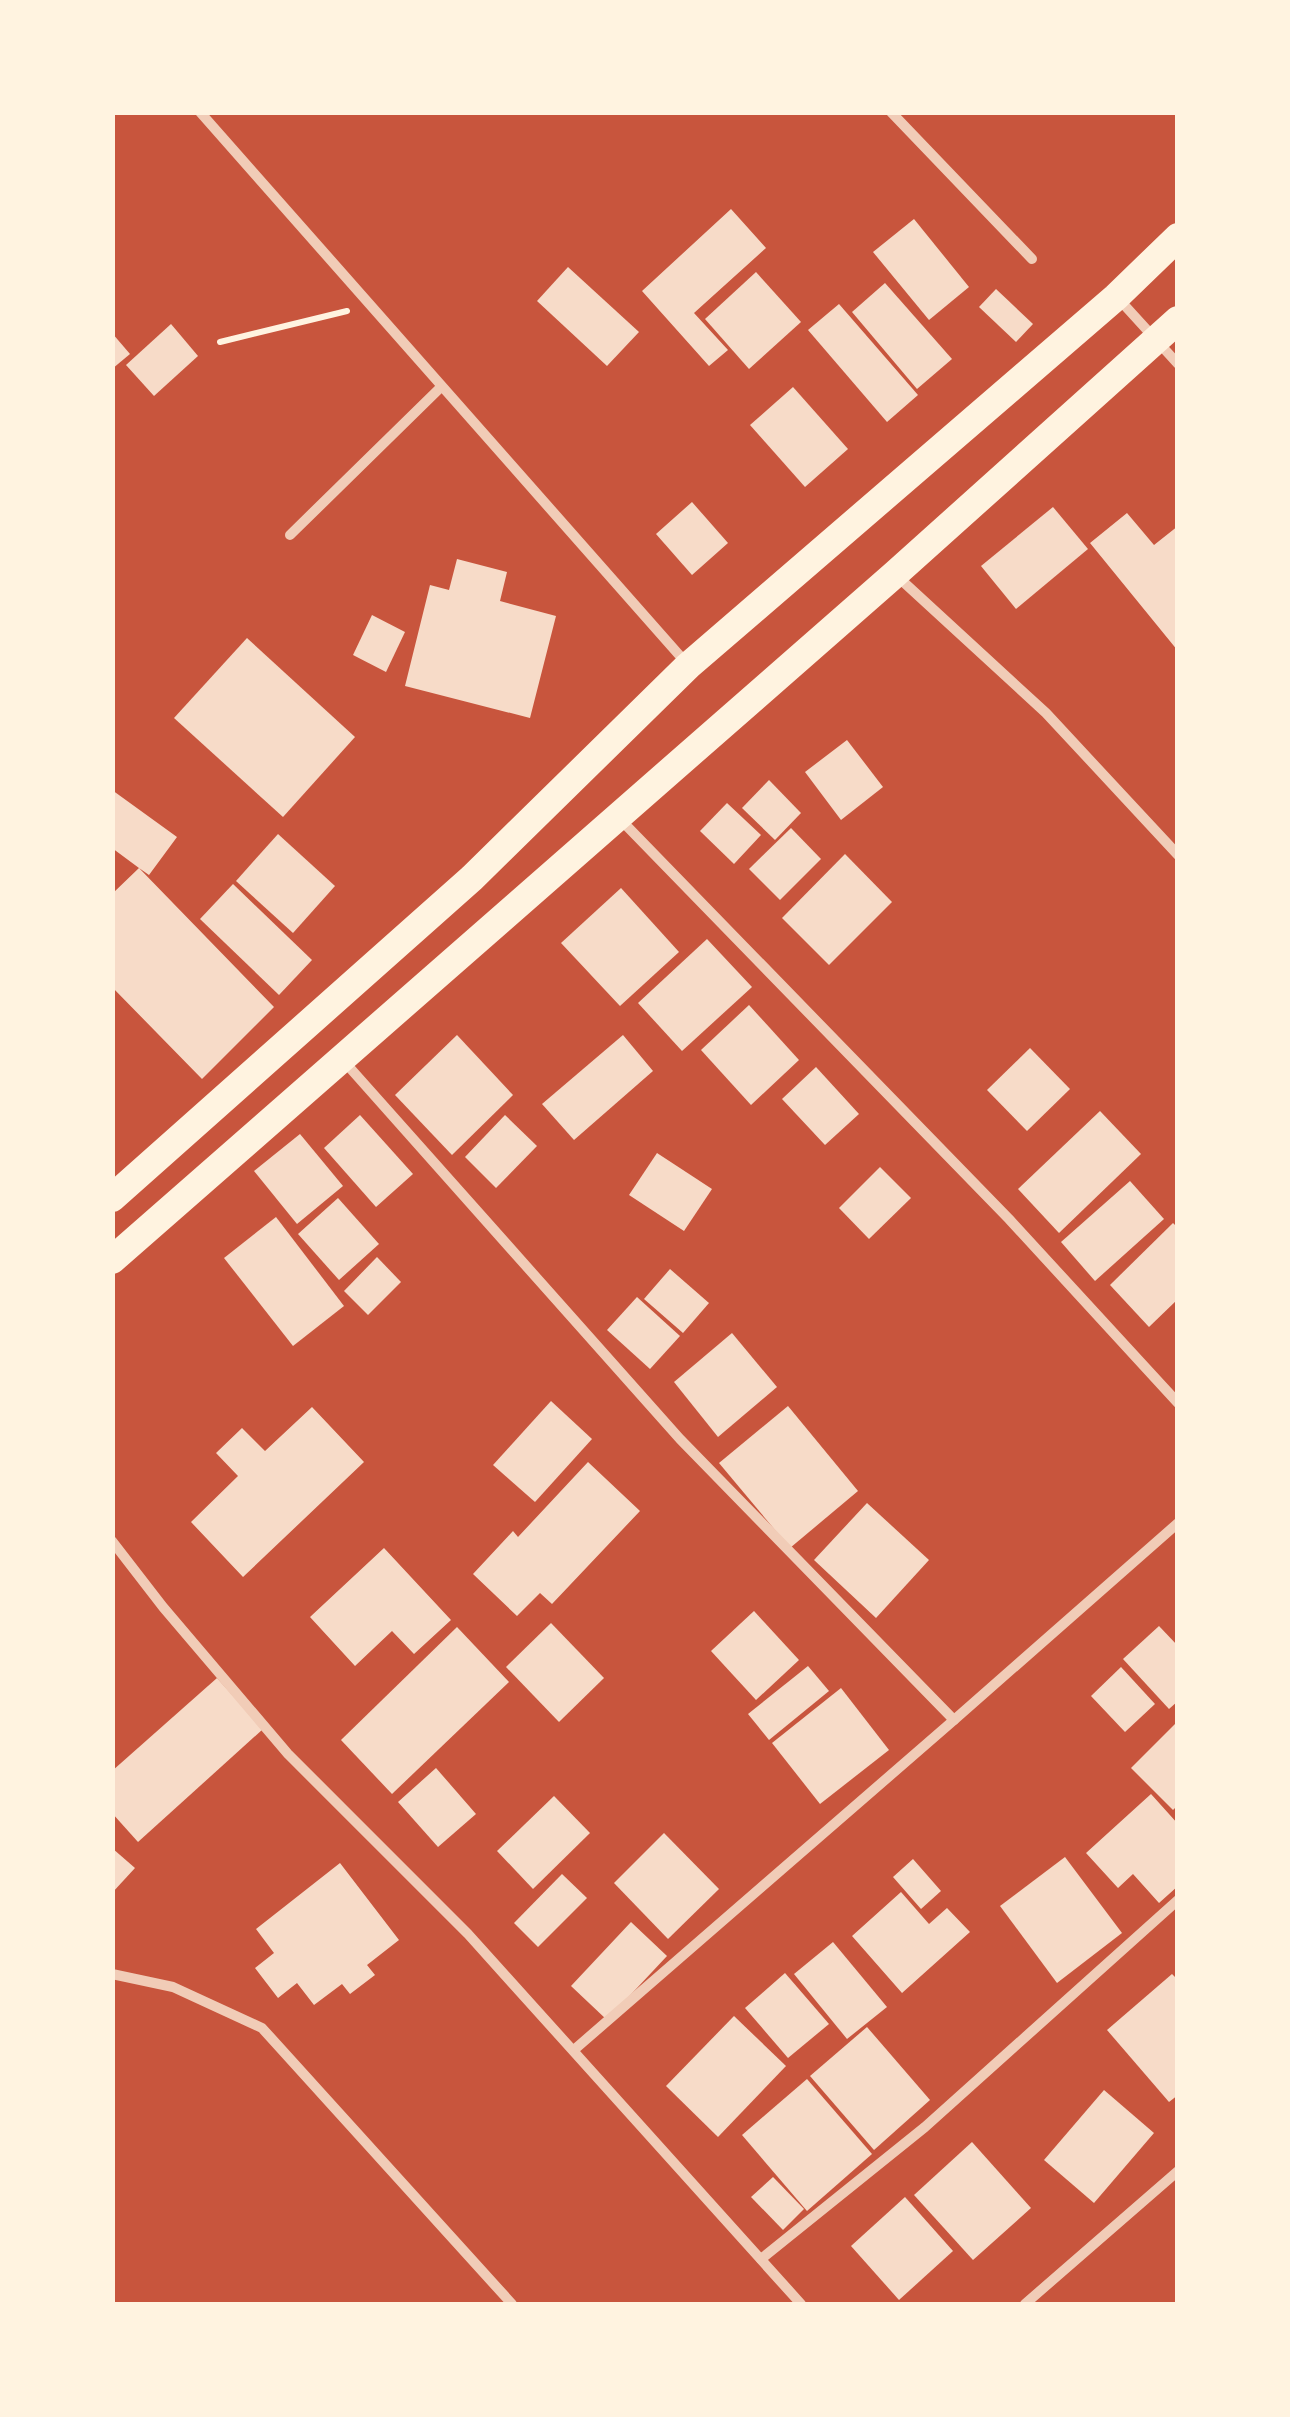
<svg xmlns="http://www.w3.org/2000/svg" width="1290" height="2417" font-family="'Varela Round',sans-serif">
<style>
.building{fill:#f7dbc8}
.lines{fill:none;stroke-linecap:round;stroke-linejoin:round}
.path{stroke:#fff3e0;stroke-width:6}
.minor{stroke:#f1ccb7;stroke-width:10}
.trunk{stroke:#fff3e0;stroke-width:28}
</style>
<rect width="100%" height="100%" fill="#c8553d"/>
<g class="building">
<path d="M731,209l35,39 -72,65 34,37 -19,16 -67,-75z"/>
<path d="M914,219l55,68 -40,33 -56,-68z"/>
<path d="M568,267l71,65 -32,34 -70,-65z"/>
<path d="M756,272l45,50 -52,47 -44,-50z"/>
<path d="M885,283l67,76 -35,30 -65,-77z"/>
<path d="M996,289l37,35 -17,18 -37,-35z"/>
<path d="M839,304l79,91 -31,27 -79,-92z"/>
<path d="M171,324l27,32 -44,40 -28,-31z"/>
<path d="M112,333l18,21 -18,15z"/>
<path d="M793,387l55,62 -43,38 -55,-62z"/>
<path d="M692,502l36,41 -36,32 -36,-41z"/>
<path d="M1053,507l35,42 -72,60 -35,-43z"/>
<path d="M1127,513l27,32 24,-19v125l-88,-108z"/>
<path d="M457,559l50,13 -7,29 56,15 -26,102 -125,-32 25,-101 19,5z"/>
<path d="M372,615l33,17 -19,40 -33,-17z"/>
<path d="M247,638l108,99 -72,80 -109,-99z"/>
<path d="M847,740l36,47 -42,33 -36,-48z"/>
<path d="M769,780l32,33 -26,27 -33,-32z"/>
<path d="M112,790l65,47 -28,38 -10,-7 135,139 -72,72 -90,-92v-93l27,-26 -27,-20z"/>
<path d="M727,803l34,32 -27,29 -34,-33z"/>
<path d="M791,828l30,31 -41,41 -31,-31z"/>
<path d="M278,834l57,52 -42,47 -57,-52z"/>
<path d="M845,854l47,48 -63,63 -47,-47z"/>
<path d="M233,884l79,76 -33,35 -79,-76z"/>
<path d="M621,888l58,64 -59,54 -59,-63z"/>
<path d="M707,939l45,48 -70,64 -44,-48z"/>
<path d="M749,1005l50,55 -48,45 -50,-55z"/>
<path d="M457,1035l56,60 -61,60 -57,-60z"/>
<path d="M623,1035l30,36 -79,69 -32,-36z"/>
<path d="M1030,1048l40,41 -43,42 -40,-41z"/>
<path d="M816,1067l43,47 -34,31 -43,-46z"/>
<path d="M1100,1111l41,43 -82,79 -41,-44z"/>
<path d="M360,1115l53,59 -37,33 -52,-59z"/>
<path d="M505,1115l32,31 -41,42 -31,-31z"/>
<path d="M300,1134l43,52 -46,38 -43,-53z"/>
<path d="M657,1153l55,36 -28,42 -55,-36z"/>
<path d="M880,1167l31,31 -42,41 -30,-31z"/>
<path d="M1130,1181l34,38 -69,62 -34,-39z"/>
<path d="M338,1198l41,46 -40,36 -41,-46z"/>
<path d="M276,1217l68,89 -51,40 -69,-88z"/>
<path d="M1173,1223l5,5v71l-29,28 -39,-42z"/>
<path d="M377,1257l24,25 -33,33 -24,-24z"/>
<path d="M670,1269l39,34 -26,30 -39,-34z"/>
<path d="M637,1297l43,39 -30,33 -43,-39z"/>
<path d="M732,1333l45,54 -59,50 -44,-55z"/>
<path d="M551,1401l41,38 -57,63 -42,-37z"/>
<path d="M788,1406l70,85 -68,57 -71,-85z"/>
<path d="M312,1407l52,55 -121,115 -52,-55 47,-46 -22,-23 26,-25 23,23z"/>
<path d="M588,1462l52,49 -88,93 -12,-11 -23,23 -44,-42 40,-43 5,6z"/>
<path d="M867,1503l62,57 -53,58 -62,-58z"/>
<path d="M384,1548l67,72 -37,34 -22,-23 -37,35 -45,-49z"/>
<path d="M754,1611l45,49 -43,40 -45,-49z"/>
<path d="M551,1623l53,55 -45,44 -53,-55z"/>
<path d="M1159,1626l19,20v55l-9,8 -46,-50z"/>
<path d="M457,1627l52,55 -117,112 -51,-54z"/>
<path d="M808,1666l21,25 -60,49 -21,-26z"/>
<path d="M1121,1667l34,37 -30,28 -34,-36z"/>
<path d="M217,1678l46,51 -125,113 -26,-29v-42z"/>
<path d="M841,1688l48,62 -69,54 -48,-61z"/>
<path d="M1178,1721v84l-5,5 -42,-42z"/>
<path d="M436,1768l40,46 -38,33 -40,-45z"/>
<path d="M1151,1794l27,30v62l-19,17 -26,-29 -15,14 -32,-35z"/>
<path d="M554,1796l36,37 -57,56 -36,-38z"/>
<path d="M664,1833l55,56 -51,50 -54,-56z"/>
<path d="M112,1848l23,20 -23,25z"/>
<path d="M1065,1857l57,76 -65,50 -57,-77z"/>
<path d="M913,1859l28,32 -20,18 -28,-32z"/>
<path d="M340,1863l59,77 -32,25 8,10 -25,19 -8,-10 -28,21 -17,-22 -19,15 -23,-30 19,-15 -18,-24z"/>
<path d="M562,1874l25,24 -49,49 -24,-24z"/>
<path d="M901,1892l28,32 18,-16 23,24 -68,61 -50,-57z"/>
<path d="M631,1922l36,34 -60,64 -36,-34z"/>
<path d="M833,1942l54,65 -40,32 -53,-65z"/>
<path d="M785,1973l44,51 -41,34 -43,-50z"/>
<path d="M1172,1974l6,6v115l-9,7 -62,-72z"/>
<path d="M734,2016l52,50 -68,71 -52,-51z"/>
<path d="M867,2027l63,73 -56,50 -64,-74z"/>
<path d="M807,2079l65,75 -65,57 -65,-76z"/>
<path d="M1104,2090l50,43 -60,70 -50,-43z"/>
<path d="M972,2142l59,66 -58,52 -59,-65z"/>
<path d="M773,2177l31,32 -21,21 -32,-33z"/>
<path d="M905,2197l48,54 -54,49 -48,-54z"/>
</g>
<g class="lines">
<path class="path" d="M220,342l127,-31"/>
<g class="minor">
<path d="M200,112l488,553"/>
<path d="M891,112l141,147"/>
<path d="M1117,297l61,67"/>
<path d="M290,535l150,-147"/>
<path d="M898,577l148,136 132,142"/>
<path d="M619,818l390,401 169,184"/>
<path d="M342,1059l338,380 274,281 -379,329"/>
<path d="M112,1541l51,66 125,147 180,180 333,370"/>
<path d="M954,1720l224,-197"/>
<path d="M112,1974l61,13 89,41 250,276"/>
<path d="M761,2259l164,-132 253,-227"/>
<path d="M1025,2304l153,-133"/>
</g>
<g class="trunk">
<path d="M112,1198l360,-320 216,-212 428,-369 62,-60"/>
<path d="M112,1260l783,-686 283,-254"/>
</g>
</g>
<rect width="1290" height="2417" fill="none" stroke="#fff3e0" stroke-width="230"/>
</svg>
